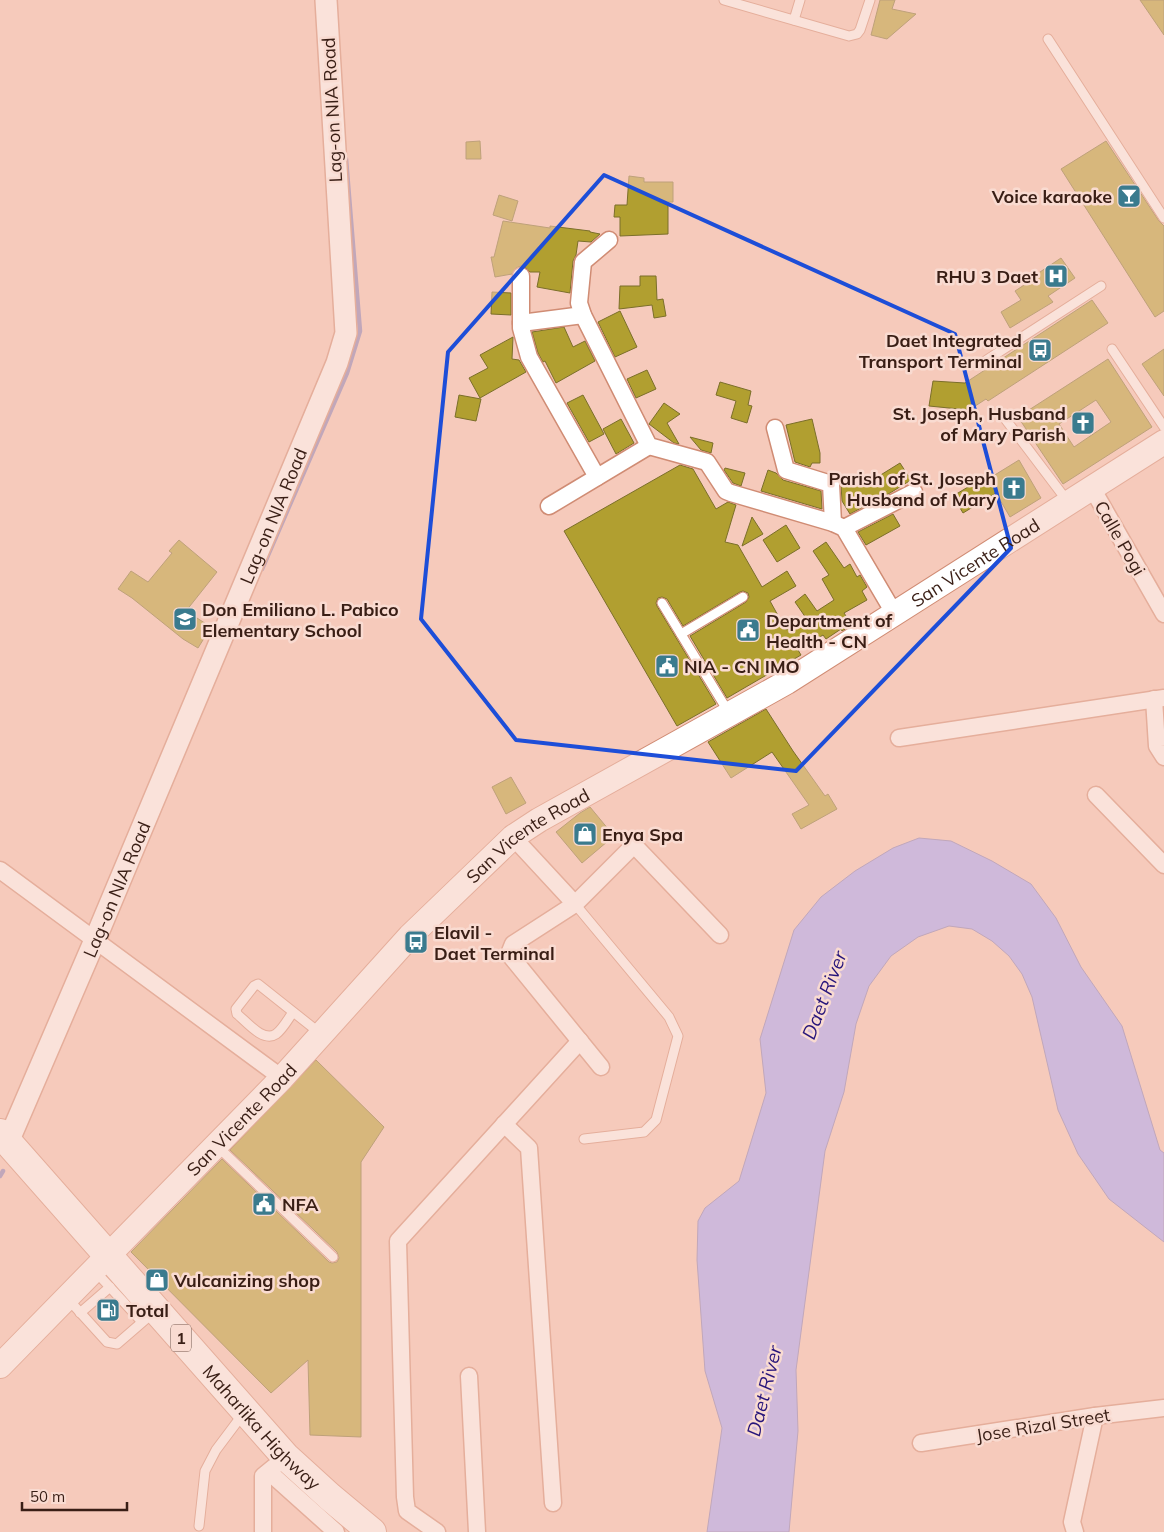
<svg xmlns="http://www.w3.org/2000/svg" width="1164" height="1532" font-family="Mulish,sans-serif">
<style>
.water{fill:#9fa5ff;stroke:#807cb9}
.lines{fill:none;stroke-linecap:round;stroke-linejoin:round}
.stream{stroke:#807cb9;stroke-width:4.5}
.building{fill:#b19f30;stroke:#7b6f2a;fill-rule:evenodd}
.service-casing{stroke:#d08c74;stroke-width:11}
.minor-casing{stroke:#d08c74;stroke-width:19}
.tertiary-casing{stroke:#d08c74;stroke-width:24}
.secondary-casing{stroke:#d08c74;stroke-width:26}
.trunk-casing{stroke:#d08c74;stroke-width:30}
.service{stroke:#fff;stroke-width:9}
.minor{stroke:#fff;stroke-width:16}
.tertiary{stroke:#fff;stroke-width:21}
.secondary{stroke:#fff;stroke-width:24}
.trunk{stroke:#fff;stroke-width:28}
.marked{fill:none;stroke:#1d4ed8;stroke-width:4;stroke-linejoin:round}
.labels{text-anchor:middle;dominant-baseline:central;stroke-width:5;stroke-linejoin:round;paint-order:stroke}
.shield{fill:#f9dbd1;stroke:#73574d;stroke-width:1}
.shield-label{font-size:16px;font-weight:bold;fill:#391e15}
.street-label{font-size:18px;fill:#391e15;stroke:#f9dbd1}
.poi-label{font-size:18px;font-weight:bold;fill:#391e15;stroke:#f9dbd1;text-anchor:start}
.water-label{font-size:19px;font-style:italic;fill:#27157b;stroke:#f9dbd1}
</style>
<rect width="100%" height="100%" fill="#f6cabb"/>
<path class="water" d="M919,838l32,3 41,20 39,23 25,34 25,49 41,59 38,124 4,3v89l-55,-43 -31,-45 -20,-44 -26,-113 -10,-23 -13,-18 -17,-15 -20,-12 -23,-3 -31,11 -27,19 -22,30 -13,38 -12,68 -19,59 -29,219 2,61 -9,101h-82l15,-104 -17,-57 -8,-111 1,-39 7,-13 34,-27 27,-88 -6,-54 34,-109 27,-33 34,-26 38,-23z"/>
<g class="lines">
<g class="stream">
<path d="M262,569l85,-196 13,-42 -14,-172"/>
<path d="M0,1176l3,-5"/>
</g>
</g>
<g class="building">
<path d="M880,0h15l-3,9 24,5 -29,25 -16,-4z"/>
<path d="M1140,0h24v35z"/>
<path d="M480,141l1,18h-15v-17z"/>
<path d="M1106,141l53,80 5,5v85l-9,6 -94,-148z"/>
<path d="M629,176l15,2v4h29v20h-5v32l-48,2v-19h-6l1,-12h12z"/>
<path d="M499,195l19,6 -6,20 -19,-6z"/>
<path d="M503,221l47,7v-2l40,5v1l10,2 -9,8 -13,-1 -2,14 -3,6 -3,32 -33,-6 3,-15h-10l-4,-4 -5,-2 -5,2 -4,6 -17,3 -4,-20h3z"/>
<path d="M1061,258l14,20 -27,18 5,6 -43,26 -9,-16 20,-12 -6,-9 23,-15 -1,-2z"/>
<path d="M640,276h16l1,24 6,-1 3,17 -12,2 -2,-13 -33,4 1,-23h20z"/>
<path d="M492,292l19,1v22l-20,-1z"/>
<path d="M1092,300l16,23 -120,78 -2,-2 -17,11 -40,-4 4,-25 32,2z"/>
<path d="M620,311l17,36 -22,10 -17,-35z"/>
<path d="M564,327l9,20 12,-6 10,20 -39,22 -11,-22 -2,1 -5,-9 -6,-21z"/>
<path d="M513,337l-1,22 7,1 7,12 -46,26 -11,-20 19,-10 -8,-13z"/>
<path d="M1164,349v47l-22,-32z"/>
<path d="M1108,359l44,68 -89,57 -45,-67zM1096,400l15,22 -37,25 -15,-23z"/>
<path d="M647,370l9,19 -20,9 -9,-19z"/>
<path d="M720,382l31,9 -3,14 4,1 -5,17 -16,-5 5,-17 -20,-6z"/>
<path d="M459,395l22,4 -5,22 -21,-4z"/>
<path d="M583,395l21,39 -15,8 -22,-39z"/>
<path d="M664,403l16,11 -13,9 12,21 -5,-1 -25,-19z"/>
<path d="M621,419l13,24 -18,11 -13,-25z"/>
<path d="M812,419l8,34v10h-8l-2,4 -15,-5 -9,-37z"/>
<path d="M690,437l23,6 -2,10 -10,-3z"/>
<path d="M1019,460l22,38 -31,19 -14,-24 -33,20 -10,-17 30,-18 2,3z"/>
<path d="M900,463l11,17 -21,13 -40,21 -8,-13 -1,-16 10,-7 5,8 21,-11 2,1z"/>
<path d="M680,465l13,4 23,40 12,-7 8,3 -11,37 13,3 24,42 25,-16 9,15 -26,15 16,29 20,-12 -11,-16 10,-8 12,17 17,-11 -12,-21 7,-4 -16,-24 13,-9 18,26 6,-4 7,13 3,-2 7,12 -5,4 5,9 -23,13 8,12 -10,6 -1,-2 -15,10 -3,-4 -25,15 3,5 -74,43 -37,-62 56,-34 3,-5 -1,-4 -5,-2 -3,1 -57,34 -16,-27 -5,-2 -4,1 -2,5 1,3 59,98 -39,22 -113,-195z"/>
<path d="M725,468l20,5 -4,13 -8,-3 -9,-13z"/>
<path d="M768,470l8,3 7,7 38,11 1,18 -61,-18z"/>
<path d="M893,514l7,12 -34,19 -8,-13z"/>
<path d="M752,517l11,17 -21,12z"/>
<path d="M786,525l14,23 -23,14 -14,-22z"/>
<path d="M179,540l38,32 -31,39 25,16 -13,21 -15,-9 -51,-41 -14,-9 13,-18 17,11 24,-29 -3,-2z"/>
<path d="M766,709l27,42 32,45 3,-2 9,15 -36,20 -9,-15 17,-9 -37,-53 -41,26 -23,-36z"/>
<path d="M511,777l15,26 -20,11 -14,-27z"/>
<path d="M590,807l24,29 -32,27 -26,-31 24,-19z"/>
<path d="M316,1060l68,67 -23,35v275l-51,-2 -2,-75 -37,33 -140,-141 91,-93 107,103 3,1 5,-1 2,-4 -2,-6 -107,-102z"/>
</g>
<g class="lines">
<g class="service-casing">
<g id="service">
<path d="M724,0l125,36 8,-2 3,-4 10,-30"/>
<path d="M794,20l6,-20"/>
<path d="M1048,39l116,179"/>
<path d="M1112,349l52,78"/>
<path d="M982,363l119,-77"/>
<path d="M1003,416l65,86"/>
<path d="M662,603l67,110"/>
<path d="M681,634l62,-37"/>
<path d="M575,904l94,113 9,19 -22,84 -12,12 -60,7"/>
<path d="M293,1012c-5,7 -10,17 -17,22 -13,9 -30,-13 -39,-20l-1,-5 18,-23 4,-2 63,50"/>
<path d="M217,1146l116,111"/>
<path d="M95,1271l47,51"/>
<path d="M68,1299l39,43 10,2 37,-32"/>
<path d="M80,1313l30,-26"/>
<path d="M199,1526l6,-55 11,-21 27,-36"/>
</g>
</g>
<g class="minor-casing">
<g id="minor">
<path d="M609,240l-26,22 -4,41 4,12 66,131 58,16 19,29 5,2 102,30 11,5 50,85"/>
<path d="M521,276v52l8,29 68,120"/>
<path d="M521,323l62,-8"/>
<path d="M775,428l11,42 45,14 2,39"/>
<path d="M1092,488l72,126"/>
<path d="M549,506l100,-60"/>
<path d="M844,528l70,-36"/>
<path d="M1154,699l3,47 7,11"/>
<path d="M899,738l265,-40"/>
<path d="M1096,795l68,70"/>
<path d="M513,837l62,67"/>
<path d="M0,870l282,208"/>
<path d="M601,1067l-92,-113 4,-10 62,-40 59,-59 86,90"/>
<path d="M504,1124l25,24 24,355"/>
<path d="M469,1376l8,156"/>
<path d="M921,1443l174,-27 69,-8"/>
<path d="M269,1472l67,60"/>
<path d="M263,1532v-56l11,-9"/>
<path d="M437,1532l-30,-21 -2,-14 -7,-256 182,-200"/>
<path d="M1075,1532l-3,-10 23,-106"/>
</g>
</g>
<g class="tertiary-casing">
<g id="tertiary">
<path id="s1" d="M8,1142l87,-202 242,-577 9,-30 -20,-333"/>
</g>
</g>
<g class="secondary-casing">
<g id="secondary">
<path id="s2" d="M0,1366l282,-288 128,-142 103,-99 26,-17 248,-138 377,-240"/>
</g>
</g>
<g class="trunk-casing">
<g id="trunk">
<path id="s3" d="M0,1133l285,323 45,41 42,35"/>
</g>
</g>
<use href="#service" class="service"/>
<use href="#minor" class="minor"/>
<use href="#tertiary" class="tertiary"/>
<use href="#secondary" class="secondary"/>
<use href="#trunk" class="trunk"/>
</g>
<path d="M0 0H1164V1532H0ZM604,175l351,159 56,214 -215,223 -280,-31 -95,-121 27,-267z" fill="#f6cabb" fill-opacity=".55" fill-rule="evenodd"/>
<path class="marked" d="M604,175l351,159 56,214 -215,223 -280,-31 -95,-121 27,-267z"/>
<defs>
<g id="bar-square" transform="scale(1.25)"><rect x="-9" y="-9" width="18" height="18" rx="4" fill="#3a7b8e" stroke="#f9dbd1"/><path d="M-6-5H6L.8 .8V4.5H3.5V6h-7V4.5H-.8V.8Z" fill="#fff"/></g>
<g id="hospital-square" transform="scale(1.25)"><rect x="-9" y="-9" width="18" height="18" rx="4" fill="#3a7b8e" stroke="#f9dbd1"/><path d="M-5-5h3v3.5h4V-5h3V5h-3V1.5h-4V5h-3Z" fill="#fff"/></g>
<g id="bus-square" transform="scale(1.25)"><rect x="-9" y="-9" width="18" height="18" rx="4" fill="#3a7b8e" stroke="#f9dbd1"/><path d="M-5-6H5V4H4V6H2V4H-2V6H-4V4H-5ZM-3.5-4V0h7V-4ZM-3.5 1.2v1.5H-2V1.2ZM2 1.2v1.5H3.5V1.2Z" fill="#fff"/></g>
<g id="church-square" transform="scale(1.25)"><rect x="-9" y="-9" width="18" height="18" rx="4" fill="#3a7b8e" stroke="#f9dbd1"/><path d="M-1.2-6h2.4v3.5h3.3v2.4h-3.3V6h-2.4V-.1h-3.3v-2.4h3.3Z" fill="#fff"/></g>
<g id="school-square" transform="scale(1.25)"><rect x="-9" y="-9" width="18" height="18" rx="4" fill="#3a7b8e" stroke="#f9dbd1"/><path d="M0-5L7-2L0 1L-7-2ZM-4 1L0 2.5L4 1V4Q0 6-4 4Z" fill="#fff"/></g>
<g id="civic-square" transform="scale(1.25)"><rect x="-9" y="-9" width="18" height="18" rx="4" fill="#3a7b8e" stroke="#f9dbd1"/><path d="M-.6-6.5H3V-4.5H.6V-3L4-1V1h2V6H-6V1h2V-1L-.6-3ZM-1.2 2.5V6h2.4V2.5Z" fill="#fff"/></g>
<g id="shop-square" transform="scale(1.25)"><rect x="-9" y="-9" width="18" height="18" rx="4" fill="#3a7b8e" stroke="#f9dbd1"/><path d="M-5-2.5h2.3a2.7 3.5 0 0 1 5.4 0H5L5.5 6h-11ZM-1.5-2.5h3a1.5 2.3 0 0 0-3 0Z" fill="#fff"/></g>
<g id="fuel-square" transform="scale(1.25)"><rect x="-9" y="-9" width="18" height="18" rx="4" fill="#3a7b8e" stroke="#f9dbd1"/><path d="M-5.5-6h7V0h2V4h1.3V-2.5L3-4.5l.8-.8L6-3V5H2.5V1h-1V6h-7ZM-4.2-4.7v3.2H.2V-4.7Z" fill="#fff"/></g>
</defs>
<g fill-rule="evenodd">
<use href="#bar-square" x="1129" y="196"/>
<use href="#hospital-square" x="1056" y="276"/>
<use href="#bus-square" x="1040" y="350"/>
<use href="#church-square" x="1083" y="423"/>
<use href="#church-square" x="1014" y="488"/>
<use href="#school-square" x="185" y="619"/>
<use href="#civic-square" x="748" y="630"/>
<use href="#civic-square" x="667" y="666"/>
<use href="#shop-square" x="585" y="834"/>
<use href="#bus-square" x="416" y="942"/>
<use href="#civic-square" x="264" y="1204"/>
<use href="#shop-square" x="157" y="1280"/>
<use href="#fuel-square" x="108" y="1310"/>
</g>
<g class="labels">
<rect class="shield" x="171" y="1324.5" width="20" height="27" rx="4"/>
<g class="shield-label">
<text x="181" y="1338">1</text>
</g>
<g class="street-label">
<text transform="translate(332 110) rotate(-93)">Lag-on NIA Road</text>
<text stroke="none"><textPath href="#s1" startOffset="680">Lag-on NIA Road</textPath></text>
<text transform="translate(1120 538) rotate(60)">Calle Pogi</text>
<text stroke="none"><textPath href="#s2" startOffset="1275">San Vicente Road</textPath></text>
<text stroke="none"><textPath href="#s2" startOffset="750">San Vicente Road</textPath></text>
<text stroke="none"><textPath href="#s1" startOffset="275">Lag-on NIA Road</textPath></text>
<text stroke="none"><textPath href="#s2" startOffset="345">San Vicente Road</textPath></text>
<text transform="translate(1043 1425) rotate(-9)">Jose Rizal Street</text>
<text stroke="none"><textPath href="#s3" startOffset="394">Maharlika Highway</textPath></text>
</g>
<g class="poi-label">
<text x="1112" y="196" text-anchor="end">Voice karaoke</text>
<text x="1038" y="276" text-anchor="end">RHU 3 Daet</text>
<text x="1022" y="340" text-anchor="end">Daet Integrated<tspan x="1022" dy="21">Transport Terminal</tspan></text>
<text x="1066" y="413" text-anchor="end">St. Joseph, Husband<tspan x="1066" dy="21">of Mary Parish</tspan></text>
<text x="996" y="478" text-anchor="end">Parish of St. Joseph<tspan x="996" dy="21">Husband of Mary</tspan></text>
<text x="202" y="609">Don Emiliano L. Pabico<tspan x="202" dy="21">Elementary School</tspan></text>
<text x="766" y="620">Department of<tspan x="766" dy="21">Health - CN</tspan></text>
<text x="684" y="666">NIA - CN IMO</text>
<text x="602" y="834">Enya Spa</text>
<text x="434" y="932">Elavil -<tspan x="434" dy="21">Daet Terminal</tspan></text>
<text x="282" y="1204">NFA</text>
<text x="174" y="1280">Vulcanizing shop</text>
<text x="126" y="1310">Total</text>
</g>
<g class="water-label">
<text transform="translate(824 995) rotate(-69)">Daet River</text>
<text transform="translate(764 1391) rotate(-76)">Daet River</text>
</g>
</g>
<path d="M22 1502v8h105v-8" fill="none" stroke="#391e15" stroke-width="2.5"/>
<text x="30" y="1502" font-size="15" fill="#391e15" stroke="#f9dbd1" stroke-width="4" paint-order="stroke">50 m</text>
</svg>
